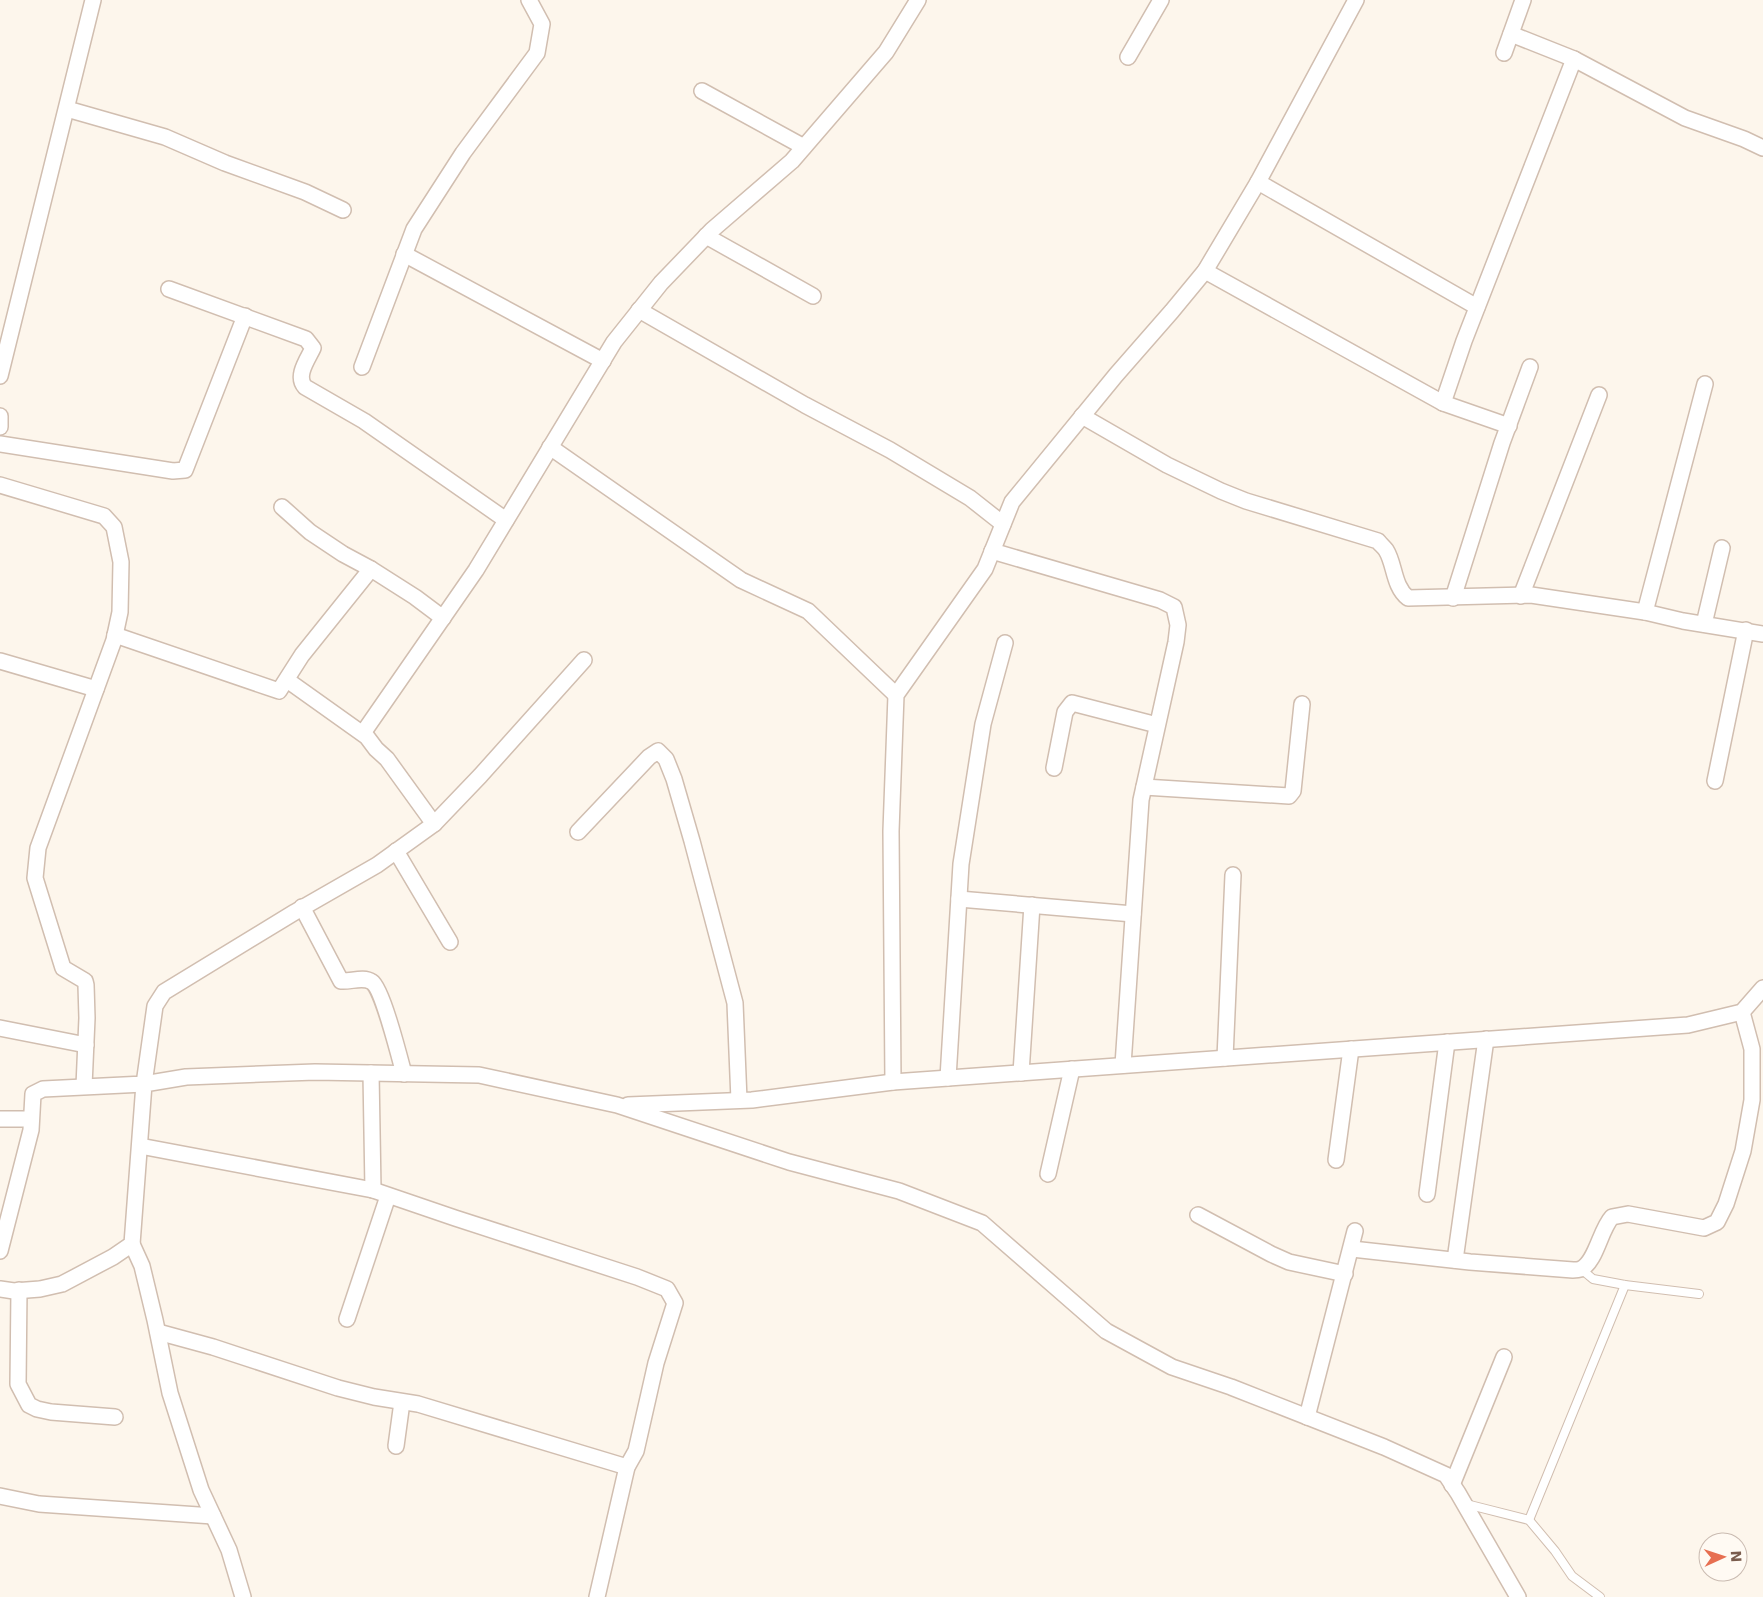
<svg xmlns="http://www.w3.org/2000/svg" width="1763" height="1597" font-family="'DejaVu Sans',sans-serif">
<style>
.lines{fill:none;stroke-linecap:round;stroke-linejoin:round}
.lane-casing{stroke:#d1beb0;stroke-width:10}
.street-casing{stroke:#d1beb0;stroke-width:18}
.lane{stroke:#fff;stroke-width:8}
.street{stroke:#fff;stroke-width:15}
</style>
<rect width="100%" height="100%" fill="#fdf6ec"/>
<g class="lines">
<g class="lane-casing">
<g id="lane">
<path d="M1581,1269l12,10 32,6 74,9"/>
<path d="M1466,1504l63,16 26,31 17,25 28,21"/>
<path d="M1529,1520l96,-235"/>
</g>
</g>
<g class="street-casing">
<g id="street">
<path d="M1511,34l63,25 111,59 59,21 19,9"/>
<path d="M1504,53l19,-53"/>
<path d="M1128,57l33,-57"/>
<path d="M702,91l102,56"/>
<path d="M67,109l98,28 60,26 80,29 38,18"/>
<path d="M1258,182l219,125"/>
<path d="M706,236l107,60"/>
<path d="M404,254l199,107"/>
<path d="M1205,271l238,132 66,23"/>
<path d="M169,289l137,50 7,9c-5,11 -18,28 -8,39l59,34 142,99"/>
<path d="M639,310l166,95 85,45 80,48 33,26"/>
<path d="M362,367l52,-138 49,-76 74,-100 5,-29 -13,-24"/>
<path d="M0,376l93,-376"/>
<path d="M1443,403l21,-62 110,-282"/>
<path d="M0,416v11"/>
<path d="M1082,416l85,49 54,26 25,10 132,40c2,3 6,6 8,9 9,14 7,36 22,48l123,-3 114,17 38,9 80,13"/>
<path d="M0,444l173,27 12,-1 60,-154"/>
<path d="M550,447l191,133 67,31 88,84"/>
<path d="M0,485l104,31 10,11 7,35 -1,50 -6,28 -76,208 -3,30 28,90 22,13 1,4 1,33 -3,68"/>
<path d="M282,507l28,25 33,22 28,15 44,28 28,21"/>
<path d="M992,551l168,49 14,7 4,18 -2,17 -35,158 -18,265"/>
<path d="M1521,596l78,-201"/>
<path d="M1453,598l49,-155 28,-76"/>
<path d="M1645,612l60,-228"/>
<path d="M1704,624l18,-76"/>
<path d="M115,635l164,56 23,-36 69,-86"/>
<path d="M0,661l96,28"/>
<path d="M287,680l80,57 9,12 11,10 47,65"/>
<path d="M363,733l113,-163 138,-228 47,-59 51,-53 80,-69 94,-109 32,-52"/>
<path d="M1054,768l11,-56 7,-9 85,22"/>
<path d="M1715,781l31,-151"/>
<path d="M1144,787l145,9 4,-5 9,-87"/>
<path d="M578,832l71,-75 9,-6 8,8 8,20 18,62 43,162 4,97"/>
<path d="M396,851l54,91"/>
<path d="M959,899l174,15"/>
<path d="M302,907l39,74c10,1 22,-5 31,1 10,6 28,77 32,92"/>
<path d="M0,1028l86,17"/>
<path d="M1225,1058l8,-183"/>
<path d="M371,1073l2,117"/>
<path d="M1021,1073l11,-168"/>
<path d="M948,1078l13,-214 22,-140 22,-81"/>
<path d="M893,1082l-2,-251 5,-136 89,-126 27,-67 104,-127 56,-64 33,-40 53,-89 98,-182"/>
<path d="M628,1105l124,-5 141,-18 795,-57 54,-13 21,-24"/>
<path d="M0,1119h31"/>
<path d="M140,1146l233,44 82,28 182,59 30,12 8,14 -19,60 -20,88 -9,16 -30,130"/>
<path d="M1336,1160l15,-111"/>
<path d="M1048,1174l24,-105"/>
<path d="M1427,1194l20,-152"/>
<path d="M1198,1215l73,39 18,8 56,12"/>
<path d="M132,1244l10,22 13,54 15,73 31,97 28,60 14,47"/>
<path d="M1352,1249l118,13 103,8c2,0 5,0 8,-1 15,-7 19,-39 31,-52l16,-3 76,14 13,-6 9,-18 17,-53 9,-51v-51l-10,-37"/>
<path d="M0,1251l31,-121 2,-36 10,-5 101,-5 11,-78 9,-14 131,-80 82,-47 57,-41 46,-48 104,-116"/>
<path d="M1455,1260l31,-221"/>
<path d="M0,1289l14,2 26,-2 22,-5 51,-27 19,-13 12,-160 42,-7 129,-5 164,3 138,30 172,57 110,29 83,32 124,108 66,36 59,20 153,60 62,28 12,18 60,104"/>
<path d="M19,1290l-1,94 11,21 8,4 14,3 64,5"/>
<path d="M347,1319l41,-123"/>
<path d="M158,1332l55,15 125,41 36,9 44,7 209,63"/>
<path d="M1307,1417l48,-186"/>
<path d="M396,1446l6,-44"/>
<path d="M1452,1485l52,-128"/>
<path d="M0,1496l39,8 174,12"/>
</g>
</g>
<use href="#lane" class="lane"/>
<use href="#street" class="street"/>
</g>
<g transform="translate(1723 1557) rotate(87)"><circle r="24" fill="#fffaf3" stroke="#cabbb1"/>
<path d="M0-4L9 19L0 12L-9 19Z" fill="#e76f51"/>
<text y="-8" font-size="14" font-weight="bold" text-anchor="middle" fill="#7a5c4d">N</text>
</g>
</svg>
